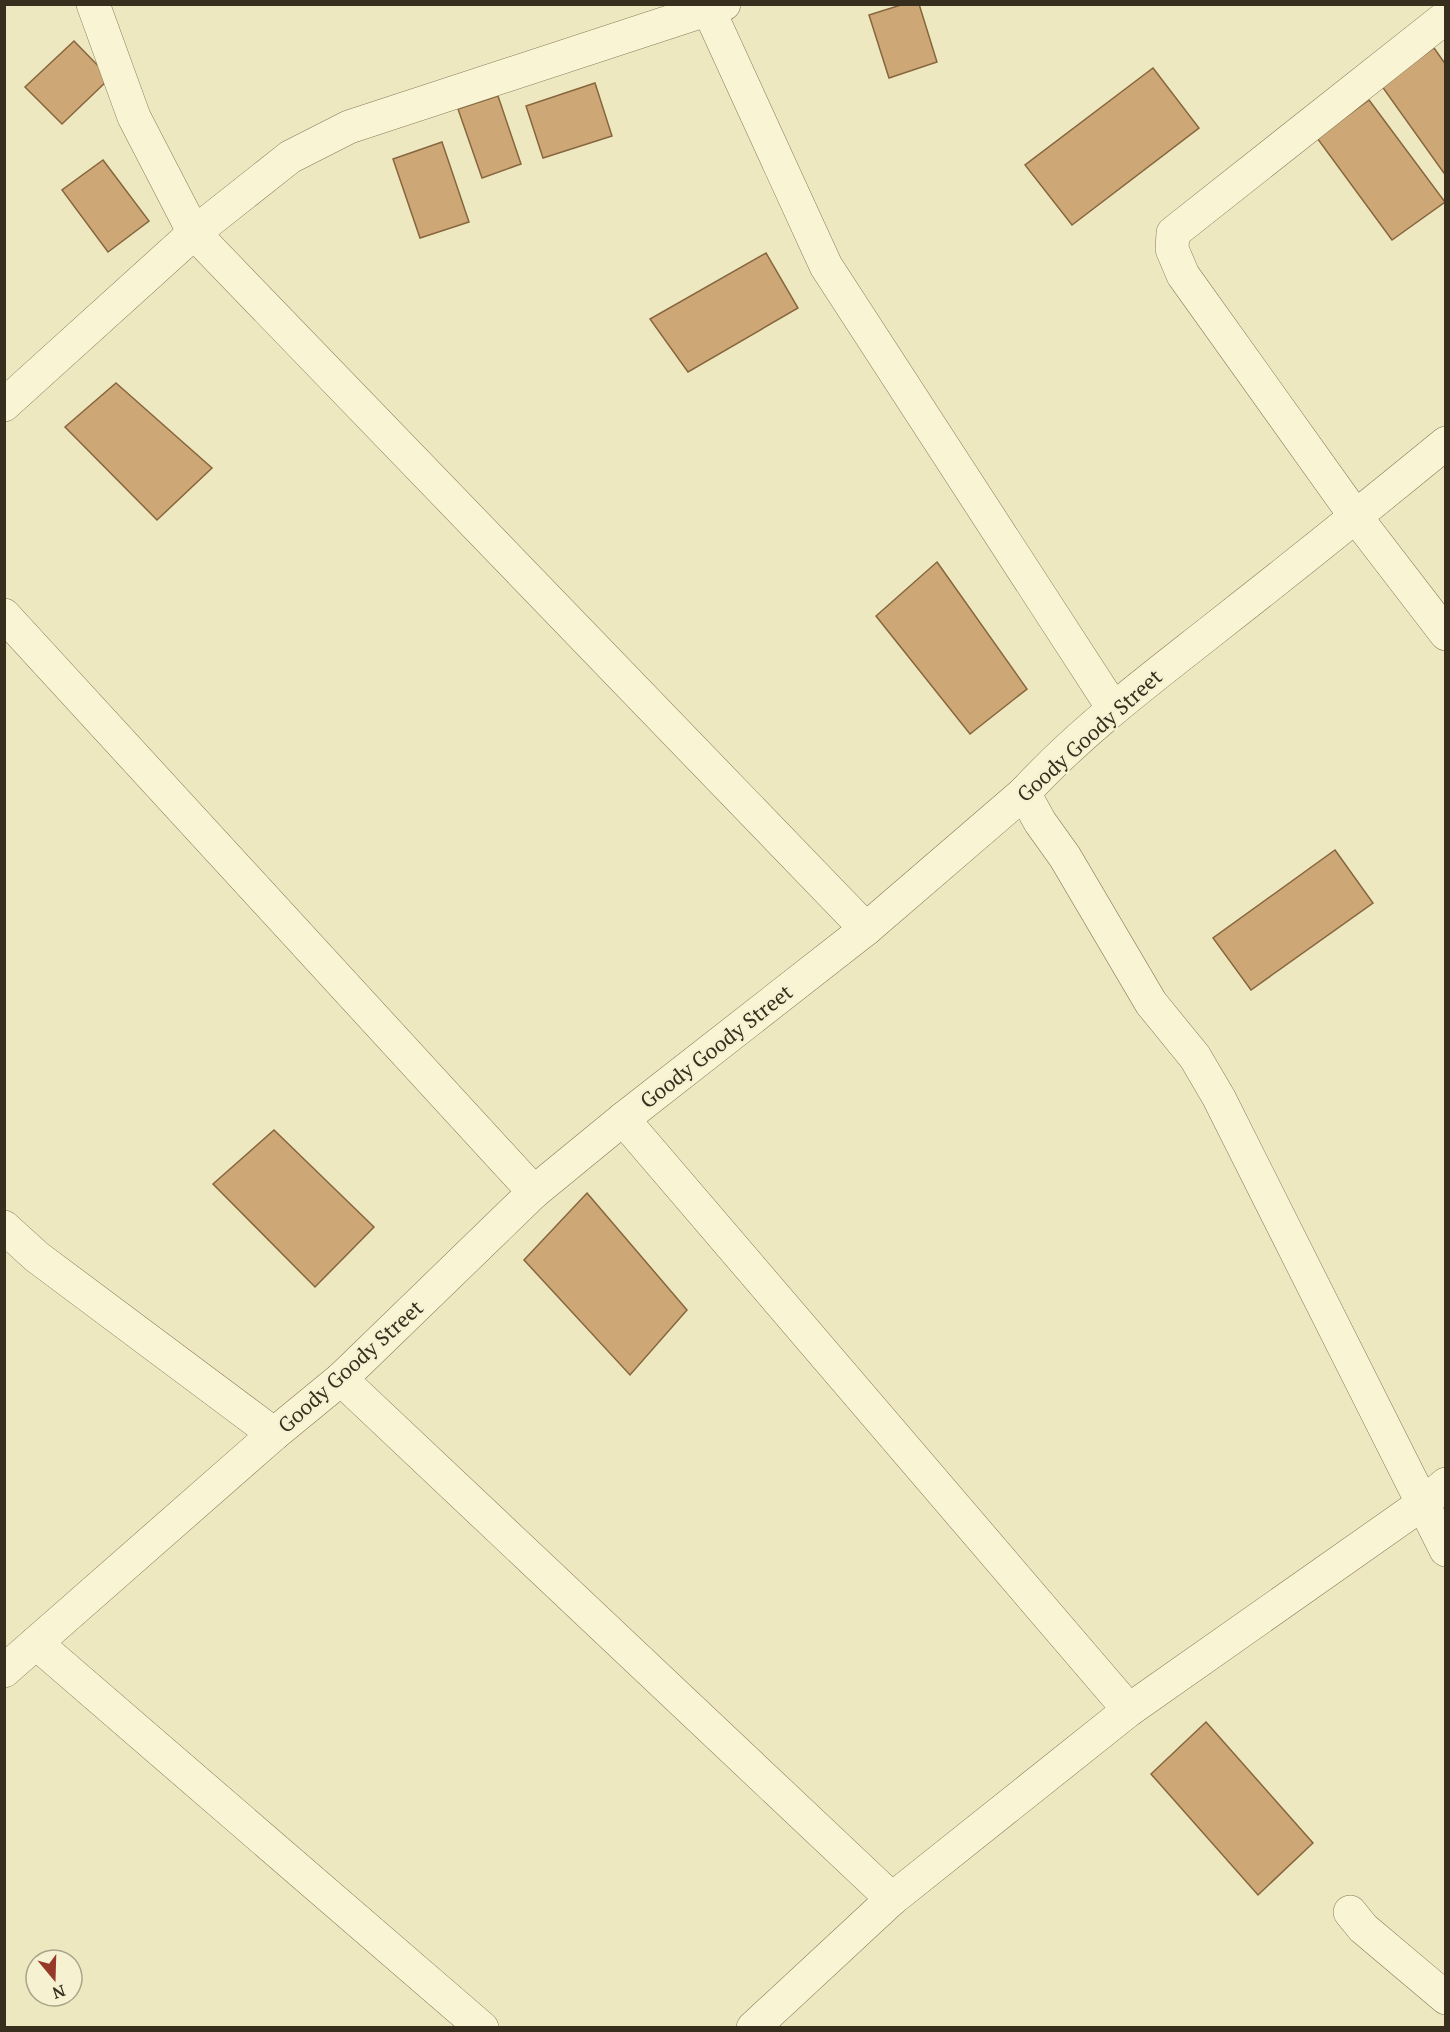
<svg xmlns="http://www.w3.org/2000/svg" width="1450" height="2032" font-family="'PT Serif',serif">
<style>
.building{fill:#cda876;stroke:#87663e;stroke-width:1.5}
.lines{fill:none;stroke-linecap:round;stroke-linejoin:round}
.minor-casing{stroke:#887958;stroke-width:34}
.minor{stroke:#f9f4d4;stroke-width:33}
.labels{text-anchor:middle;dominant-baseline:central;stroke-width:4.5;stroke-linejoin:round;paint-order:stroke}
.street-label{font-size:21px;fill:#372e1d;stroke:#f5f1d1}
</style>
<rect width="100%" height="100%" fill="#eee8c1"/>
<g class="building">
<path d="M904,4h15l18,58 -48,16 -20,-63z"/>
<path d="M74,41l36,37 -48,46 -37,-37z"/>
<path d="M1434,48l12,17v111l-65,-91z"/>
<path d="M1153,68l46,60 -127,97 -47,-60z"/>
<path d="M595,83l17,53 -69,22 -17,-52z"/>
<path d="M498,96l23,68 -39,14 -24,-69z"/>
<path d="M1369,100l76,102 -53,38 -75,-102z"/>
<path d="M442,142l27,80 -49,16 -27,-79z"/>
<path d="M103,160l46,61 -41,31 -46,-62z"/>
<path d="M766,253l32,55 -110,64 -38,-53z"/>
<path d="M116,383l96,85 -55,52 -92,-93z"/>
<path d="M937,562l90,127 -57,45 -94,-118z"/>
<path d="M1335,850l38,53 -122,87 -38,-52z"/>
<path d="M274,1130l100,97 -59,60 -102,-103z"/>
<path d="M587,1193l100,117 -57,65 -106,-115z"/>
<path d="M1206,1722l107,121 -55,52 -107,-121z"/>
</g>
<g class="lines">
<g class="minor-casing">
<g id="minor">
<path d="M93,4l41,113 60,116 672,696"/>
<path d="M706,4l120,262 287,442"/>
<path d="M1446,17l-273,216 -1,16 11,26 173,242 90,117"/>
<path d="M4,405l190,-172 96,-76 59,-30 375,-123"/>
<path d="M4,615l530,577"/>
<path d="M1024,793l16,29 25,35 86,146 44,54 24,41 227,452"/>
<path d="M623,1119l506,591"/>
<path d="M4,1227l33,30 237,177"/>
<path d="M341,1379l551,520"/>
<path d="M36,1643l446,385"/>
<path d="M4,1671l270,-237 67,-55 193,-187 89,-73 243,-190 158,-136c57,-62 124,-112 190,-164 78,-61 155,-123 232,-186"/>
<path d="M1350,1912l13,16 83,70"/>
<path d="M753,2028l139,-129 237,-189 293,-206 24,-20"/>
</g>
</g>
<use href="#minor" class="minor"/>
</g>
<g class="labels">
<g class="street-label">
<text transform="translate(1089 735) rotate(-42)">Goody Goody Street</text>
<text transform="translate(716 1046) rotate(-38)">Goody Goody Street</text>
<text transform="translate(350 1366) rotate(-42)">Goody Goody Street</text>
</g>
</g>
<rect width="1450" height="2032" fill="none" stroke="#372e1d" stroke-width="12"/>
<g transform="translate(54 1978) rotate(161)"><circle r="28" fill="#f5f1d1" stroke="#a9a389" stroke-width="1.5"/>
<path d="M0-4.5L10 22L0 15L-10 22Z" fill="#973928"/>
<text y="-9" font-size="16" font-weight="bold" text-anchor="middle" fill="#372e1d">N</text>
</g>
</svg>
